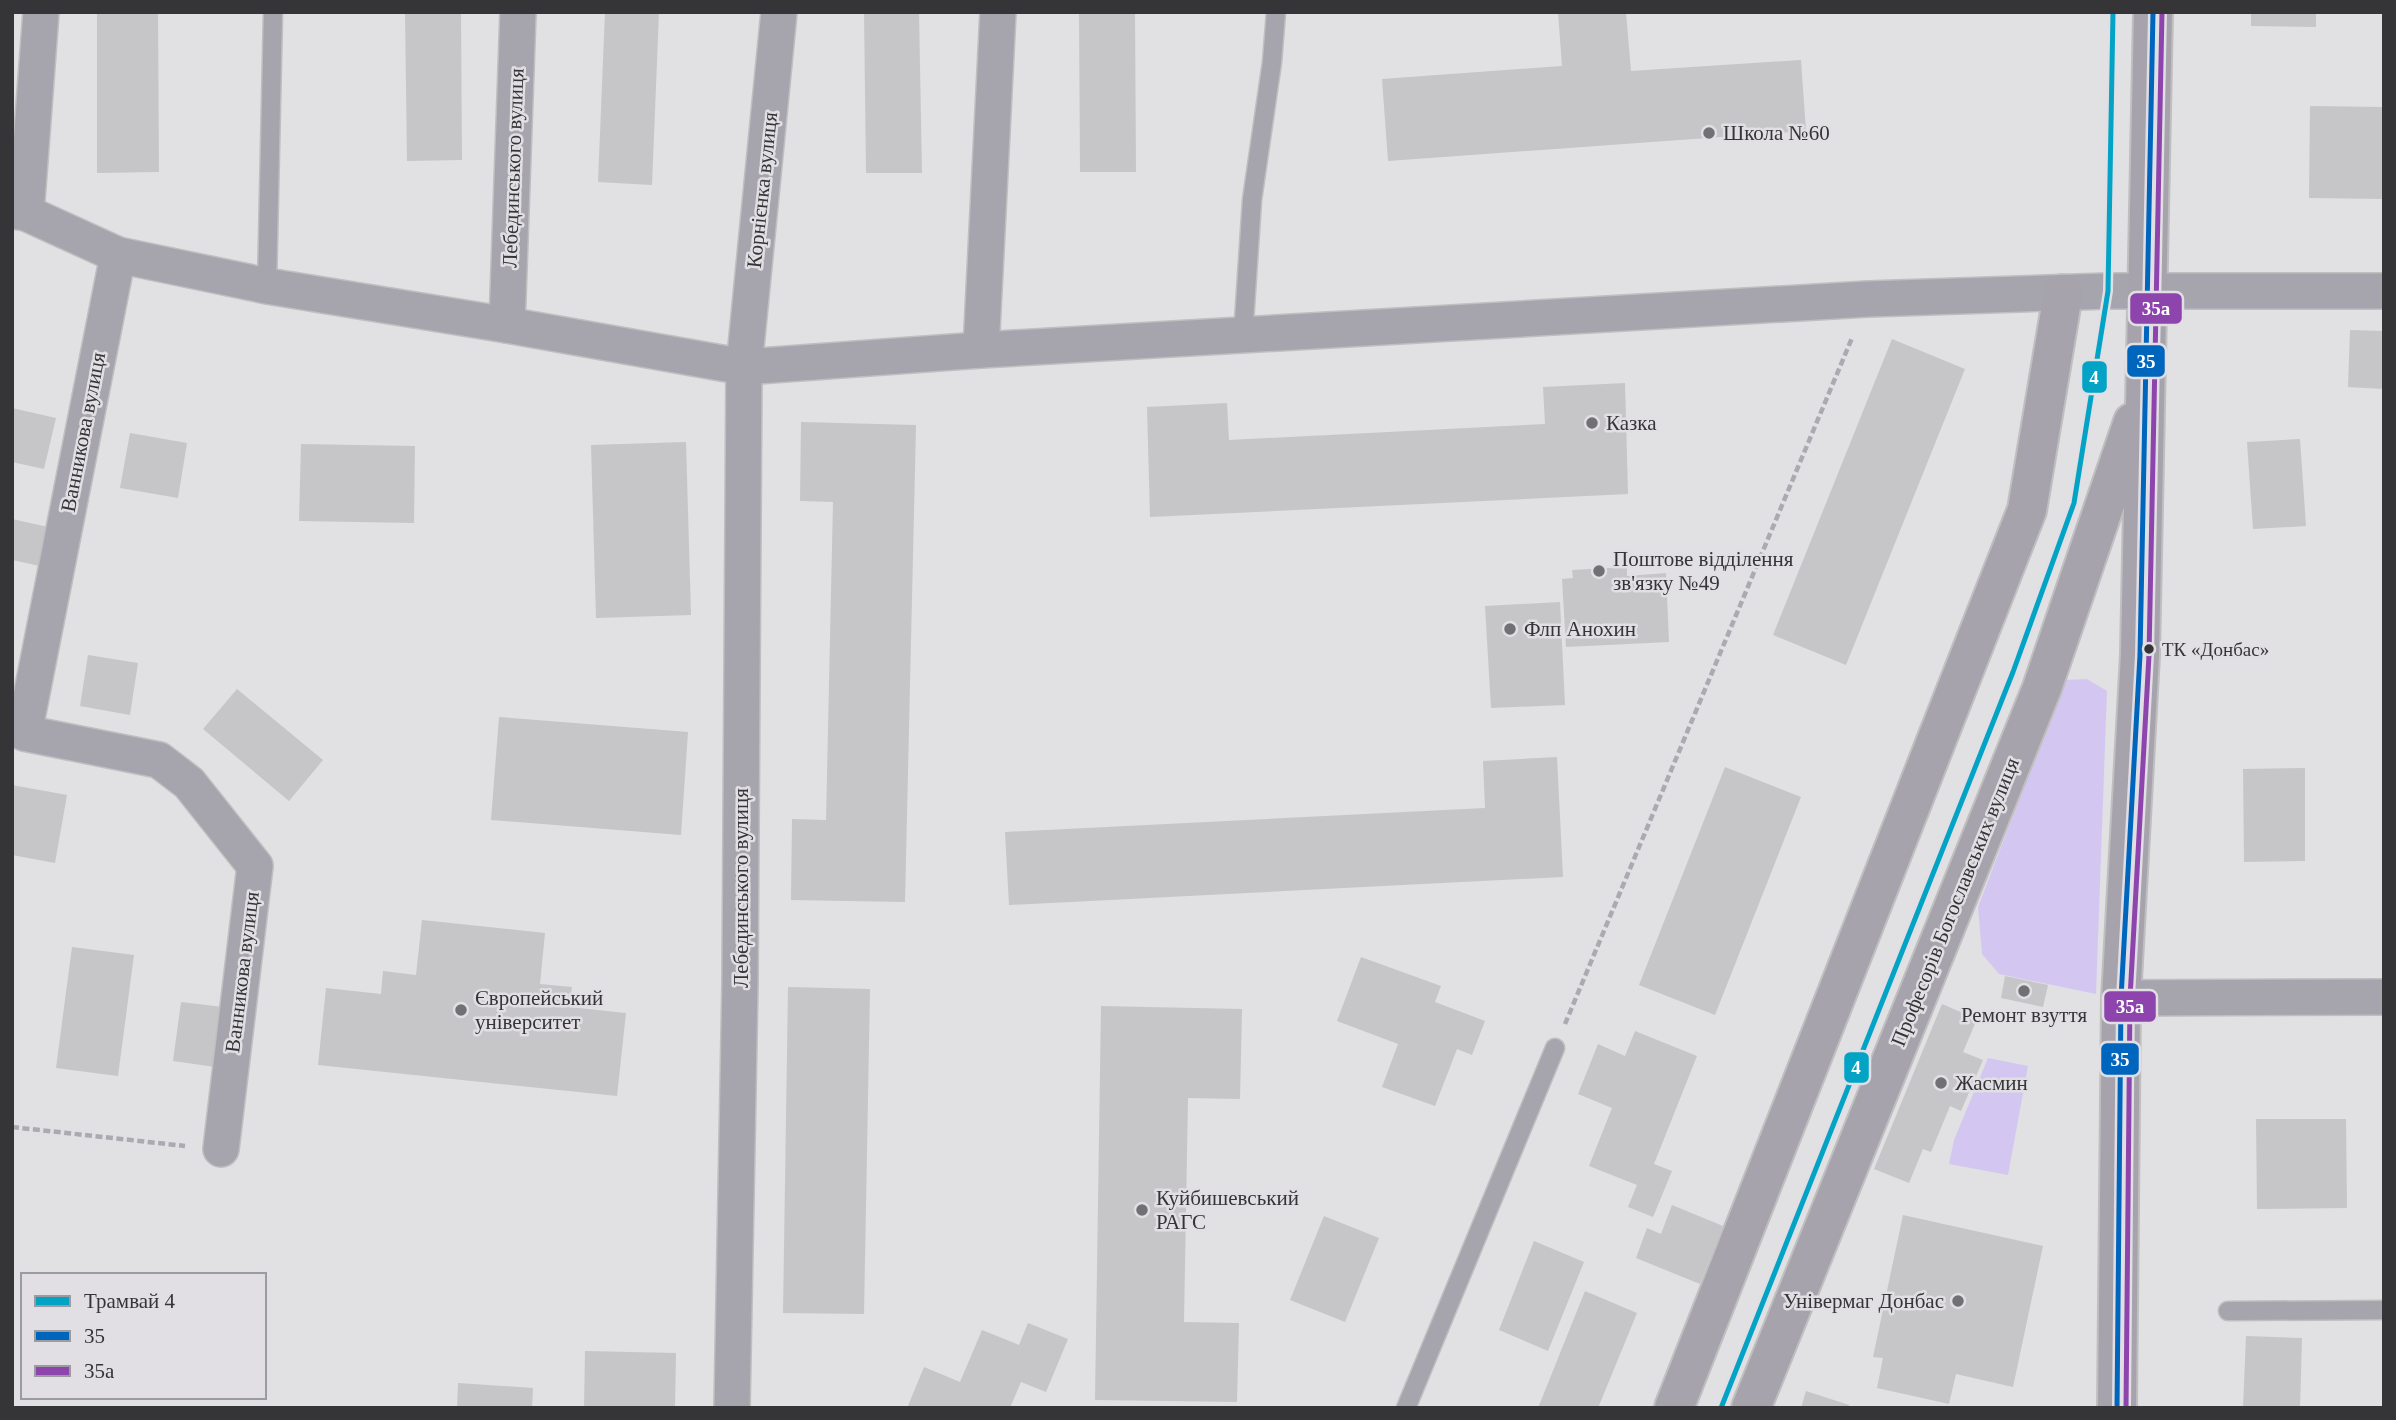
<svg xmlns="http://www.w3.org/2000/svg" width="2396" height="1420" font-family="Georgia,serif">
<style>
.green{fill:#d3c7f1}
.building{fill:#c6c5c7}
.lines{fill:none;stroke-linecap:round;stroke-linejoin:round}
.lane-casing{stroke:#bfbfc0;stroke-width:21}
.street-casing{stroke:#bfbfc0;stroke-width:38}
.secondary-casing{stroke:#bfbfc0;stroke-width:42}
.path{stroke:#acaab1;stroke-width:4.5;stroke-dasharray:7 3.5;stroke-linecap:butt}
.lane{stroke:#a6a4ad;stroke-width:18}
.street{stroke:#a6a4ad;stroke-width:35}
.secondary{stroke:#a6a3ad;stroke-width:38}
.bus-1-casing{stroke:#e1dfe4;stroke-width:10}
.bus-2-casing{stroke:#e1dfe4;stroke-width:10}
.bus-1{stroke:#0065bd;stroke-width:5}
.bus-2{stroke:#8e44ad;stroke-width:5}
.tram-1-casing{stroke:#e1dfe4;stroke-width:10}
.tram-1{stroke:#03a3c6;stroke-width:5}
.poi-dot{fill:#717173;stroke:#e1dfe4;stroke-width:2.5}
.bus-dot{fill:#353537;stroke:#e1dfe4;stroke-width:2.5}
.labels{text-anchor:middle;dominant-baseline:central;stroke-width:5;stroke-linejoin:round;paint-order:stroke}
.bus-label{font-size:19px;fill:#353537;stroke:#e1dfe4;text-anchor:start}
.poi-label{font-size:21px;fill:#353537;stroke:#e1dfe4;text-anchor:start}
.street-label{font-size:21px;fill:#353537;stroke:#e1dfe4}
.line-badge{stroke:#e1dfe4;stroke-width:2.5}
.badge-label{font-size:19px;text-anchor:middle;font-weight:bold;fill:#fff}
</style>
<rect width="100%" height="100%" fill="#e1e0e3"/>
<g class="green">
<path d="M2087,679l20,12 -11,303 -97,-20 -17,-20 -4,-47 87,-227z"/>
<path d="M1988,1058l40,8 -20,109 -59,-11 5,-24z"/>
</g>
<g class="building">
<path d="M97,12h61l1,160 -62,1z"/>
<path d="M405,12h56l1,148 -55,1z"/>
<path d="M605,12h54l-7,173 -54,-3z"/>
<path d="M864,12h55l3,161h-56z"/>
<path d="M1079,12h56l1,160h-56z"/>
<path d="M1558,12h68l5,59 170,-11 5,71 -418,30 -6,-82 180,-13z"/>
<path d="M2251,12h65v15l-65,-1z"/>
<path d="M2310,106l74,1v92l-75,-1z"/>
<path d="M2350,330l34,1v58l-36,-2z"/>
<path d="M1892,339l73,30 -119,296 -73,-30z"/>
<path d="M1625,383l3,111 -478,23 -3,-110 80,-4 2,37 316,-16 -2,-37z"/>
<path d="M12,408l44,10 -12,51 -32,-7z"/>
<path d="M801,422l115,3 -11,477 -114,-2 1,-81 34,1 7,-318 -33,-1z"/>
<path d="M130,433l57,10 -9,55 -58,-10z"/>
<path d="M2300,439l6,87 -53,3 -6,-87z"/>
<path d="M686,442l5,173 -95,3 -5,-173z"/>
<path d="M301,444l114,2 -1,77 -115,-2z"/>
<path d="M12,519l36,8 -8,39 -28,-6z"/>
<path d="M1627,567v9l39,-3 3,69 -103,5 -4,-68 11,-1 -1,-8z"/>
<path d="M1560,602l5,103 -74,3 -6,-102z"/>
<path d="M88,655l50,8 -8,52 -50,-9z"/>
<path d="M237,689l86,71 -34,41 -86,-72z"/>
<path d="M499,717l189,15 -7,103 -190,-15z"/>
<path d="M1557,757l6,120 -554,28 -4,-73 480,-24 -2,-47z"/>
<path d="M1725,767l76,30 -86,218 -76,-30z"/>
<path d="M2305,768v93l-61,1 -1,-93z"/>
<path d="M12,785l55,10 -12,68 -43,-8z"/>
<path d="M422,920l123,13 -5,51 32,3 -3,20 57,6 -9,83 -299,-31 8,-77 55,6 2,-23 33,4z"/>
<path d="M72,947l62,8 -16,121 -62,-8z"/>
<path d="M1361,957l80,29 -6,16 50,19 -13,34 -15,-6 -22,57 -53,-19 16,-43 -61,-23z"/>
<path d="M2005,976l43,9 -5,22 -42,-9z"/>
<path d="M788,987l82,2 -6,325 -81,-1z"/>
<path d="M181,1002l42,5 -8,60 -42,-6z"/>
<path d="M1942,1004l35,15 -14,33 20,8 -22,51 -11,-5 -19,46 -8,-3 -14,34 -35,-14z"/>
<path d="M1101,1006l141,3 -2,90 -52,-1 -4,224 55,1 -2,79 -142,-2z"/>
<path d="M1635,1031l62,25 -43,108 18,7 -19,46 -25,-10 9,-22 -48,-19 23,-58 -34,-14 20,-50 27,12z"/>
<path d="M2256,1119h90l1,89 -90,1z"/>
<path d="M1672,1205l51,21 -23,58 -64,-26 11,-30 14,6z"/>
<path d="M1903,1215l140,31 -30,141 -57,-13 -7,30 -72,-16 6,-30 -10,-1z"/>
<path d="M1324,1216l55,22 -34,84 -55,-22z"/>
<path d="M1534,1241l50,21 -36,89 -49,-21z"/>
<path d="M1585,1291l52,22 -39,95h-60z"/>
<path d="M1028,1323l40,16 -22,53 -25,-10 -11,26h-103l17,-41 36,15 22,-52 37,15z"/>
<path d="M2246,1336l56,2 -2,70h-57z"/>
<path d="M585,1351l91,2 -1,55h-91z"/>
<path d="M458,1383l75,5 -1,20h-75z"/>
<path d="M1806,1391l43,14 -1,3h-47z"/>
</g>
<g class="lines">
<g class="lane-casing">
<g id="lane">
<path d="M267,286l6,-274"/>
<path d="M1243,337l9,-137 20,-138 4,-50"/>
<path d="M2228,1311l156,-1"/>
<path d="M1406,1408l149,-360"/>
</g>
</g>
<g class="street-casing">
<g id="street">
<path d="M12,211l14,2 92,42 149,31 240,39 237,42 237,-17 887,-51 240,-8h276"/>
<path d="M26,213l15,-201"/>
<path d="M118,255l-94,478 135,27 30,23 66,83 -34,283"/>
<path d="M507,325l11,-313"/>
<path d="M981,350l17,-338"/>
<path d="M2121,998l263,-1"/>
<path d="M732,1408l8,-426 4,-615 35,-355"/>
</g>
</g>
<g class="secondary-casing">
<g id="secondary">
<path d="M1674,1408l353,-898 36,-216"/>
<path d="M1751,1408l291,-720 91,-266"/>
<path d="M2117,1408l4,-410 19,-343 13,-643"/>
</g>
</g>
<g class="path">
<path d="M1565,1024l287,-686"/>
<path d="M12,1127l173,19"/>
</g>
<use href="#lane" class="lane"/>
<use href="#street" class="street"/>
<use href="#secondary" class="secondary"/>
<g class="bus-1-casing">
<path id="bus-1" d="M2117,1408l4,-410 19,-343 13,-643"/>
</g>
<g class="bus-2-casing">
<path id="bus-2" d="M2126,1408l4,-410 19,-343 13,-643"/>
</g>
<use href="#bus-1" class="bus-1"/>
<use href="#bus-2" class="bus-2"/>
<g class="tram-1-casing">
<path id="tram-1" d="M1721,1408l292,-736 61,-169 34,-212 5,-279"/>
</g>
<use href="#tram-1" class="tram-1"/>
</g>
<g class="poi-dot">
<circle cx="1709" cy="133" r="7"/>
<circle cx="1592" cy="423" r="7"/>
<circle cx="1599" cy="571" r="7"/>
<circle cx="1510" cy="629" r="7"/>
<circle cx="2024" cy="991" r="7"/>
<circle cx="461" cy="1010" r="7"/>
<circle cx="1941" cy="1083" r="7"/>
<circle cx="1142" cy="1210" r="7"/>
<circle cx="1958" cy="1301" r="7"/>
</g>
<circle class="bus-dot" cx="2149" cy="649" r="6"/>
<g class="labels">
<g class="bus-label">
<text x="2162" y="649">ТК «Донбас»</text>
</g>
<g class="poi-label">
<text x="1723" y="133">Школа №60</text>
<text x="1606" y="423">Казка</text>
<text x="1613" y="559">Поштове відділення<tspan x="1613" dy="24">зв'язку №49</tspan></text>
<text x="1524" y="629">Флп Анохин</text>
<text x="475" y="998">Європейський<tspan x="475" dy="24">університет</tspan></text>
<text x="2024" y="1015" text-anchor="middle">Ремонт взуття</text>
<text x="1955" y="1083">Жасмин</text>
<text x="1156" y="1198">Куйбишевський<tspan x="1156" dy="24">РАГС</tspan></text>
<text x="1944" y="1301" text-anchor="end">Універмаг Донбас</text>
</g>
<g class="street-label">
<text transform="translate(513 168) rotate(-88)">Лебединського вулиця</text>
<text transform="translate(762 190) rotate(-84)">Корнієнка вулиця</text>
<text transform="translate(83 432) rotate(-79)">Ванникова вулиця</text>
<text transform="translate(741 888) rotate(-90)">Лебединського вулиця</text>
<text transform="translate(1955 902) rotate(-68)">Професорів Богославських вулиця</text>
<text transform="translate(242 972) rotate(-83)">Ванникова вулиця</text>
</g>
</g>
<g class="line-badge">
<rect x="2129" y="292" width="54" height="33" rx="7" fill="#8e44ad"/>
<rect x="2126" y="344" width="40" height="34" rx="7" fill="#0065bd"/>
<rect x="2081" y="360" width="27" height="34" rx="7" fill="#03a3c6"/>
<rect x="2103" y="990" width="54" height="33" rx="7" fill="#8e44ad"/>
<rect x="2100" y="1042" width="40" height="34" rx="7" fill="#0065bd"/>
<rect x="1843" y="1051" width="27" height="33" rx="7" fill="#03a3c6"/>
</g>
<g class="badge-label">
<text x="2156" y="315">35а</text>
<text x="2146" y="368">35</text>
<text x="2094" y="384">4</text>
<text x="2130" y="1013">35а</text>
<text x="2120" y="1066">35</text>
<text x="1856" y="1074">4</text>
</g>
<rect width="2396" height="1420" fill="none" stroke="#353537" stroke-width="28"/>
<rect x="21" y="1273" width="245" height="126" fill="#e1dfe4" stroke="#9c9b9f" stroke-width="2"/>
<rect x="35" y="1296" width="35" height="10" fill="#03a3c6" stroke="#9c9b9f" stroke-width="2"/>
<text x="84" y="1308" font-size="21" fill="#353537">Трамвай 4</text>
<rect x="35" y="1331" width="35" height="10" fill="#0065bd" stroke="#9c9b9f" stroke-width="2"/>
<text x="84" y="1343" font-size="21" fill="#353537">35</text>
<rect x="35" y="1366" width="35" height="10" fill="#8e44ad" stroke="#9c9b9f" stroke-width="2"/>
<text x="84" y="1378" font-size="21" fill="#353537">35а</text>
</svg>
